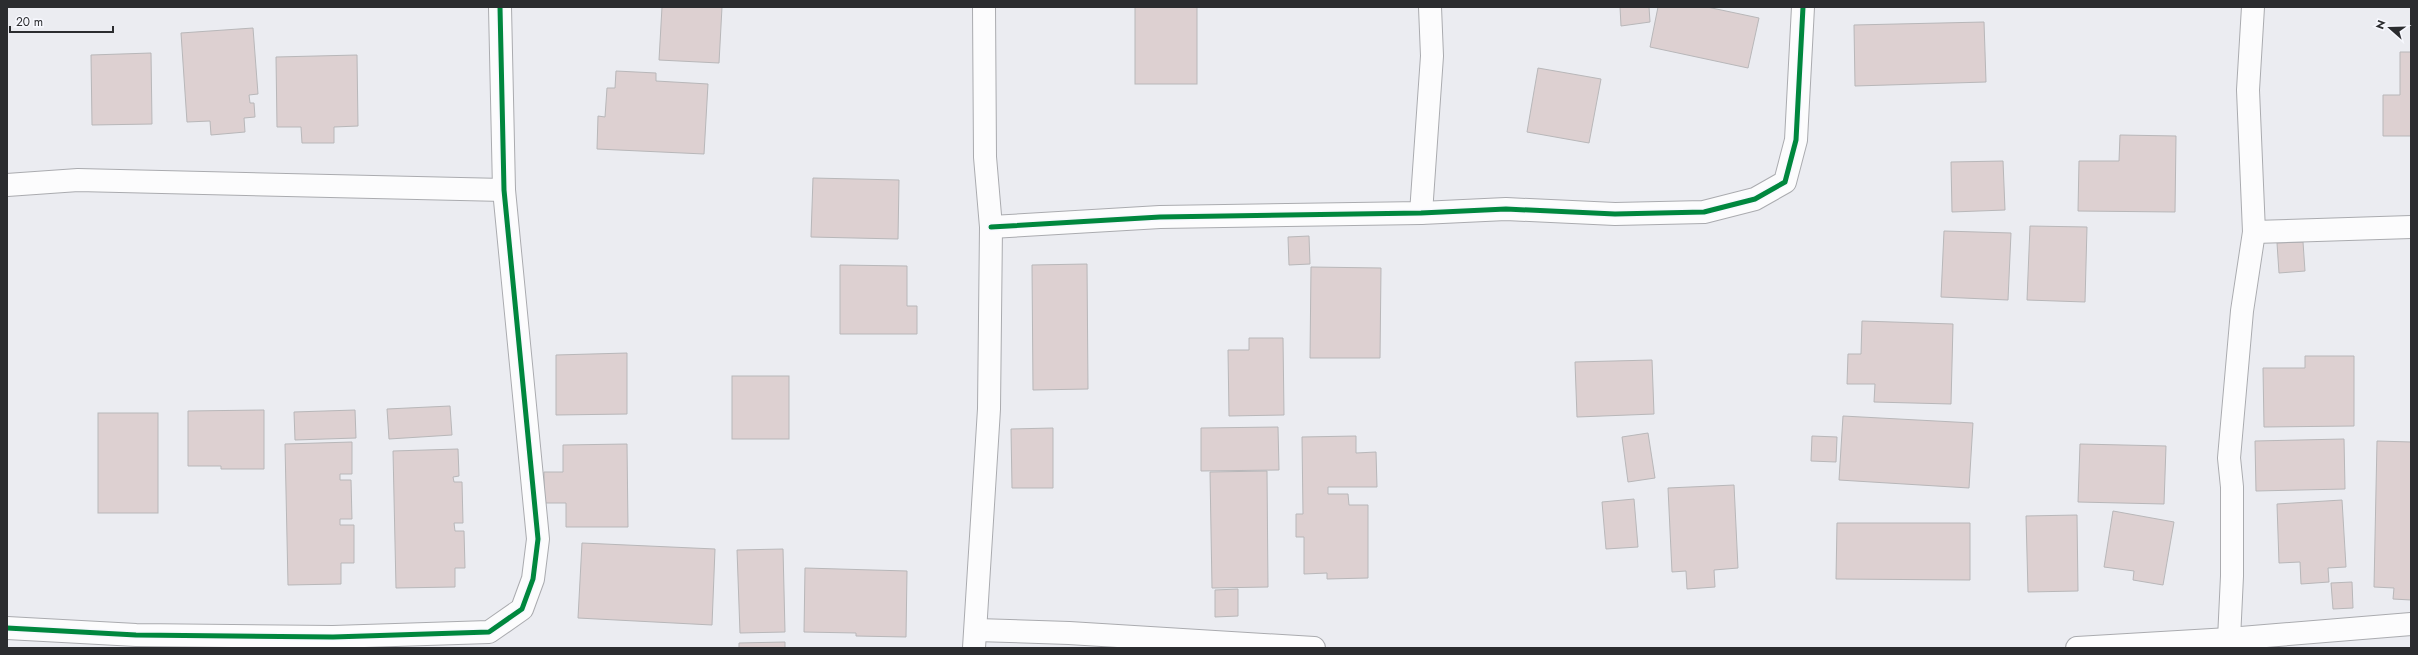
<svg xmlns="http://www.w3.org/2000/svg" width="2418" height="655" font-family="Jost,sans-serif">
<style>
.building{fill:#ddd0d1;stroke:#b8b7b9}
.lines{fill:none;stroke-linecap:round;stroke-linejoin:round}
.street-casing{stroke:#aaabaf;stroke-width:24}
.street{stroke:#fcfcfd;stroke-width:22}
.cycleway-casing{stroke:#f7f8fe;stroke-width:8}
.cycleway{stroke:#00873e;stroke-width:5}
</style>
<rect width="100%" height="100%" fill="#ebecf1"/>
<g class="building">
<path d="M662,7h60l-3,56 -60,-3z"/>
<rect x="1135" y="7" width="62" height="77"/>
<path d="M1620,7h29l1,15 -29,4z"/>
<path d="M1658,7h49l52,11 -11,50 -98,-21z"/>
<path d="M1984,22l2,60 -131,4 -1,-61z"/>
<path d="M253,28l5,66 -9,1 1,8h4l1,14 -11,1 1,14 -34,3 -1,-14 -23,1 -6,-89z"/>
<path d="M2400,52h11v84h-28v-41h17z"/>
<path d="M151,53l1,71 -60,1 -1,-70z"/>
<path d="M357,55l1,71 -24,1v16h-32l-1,-16h-24l-1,-70z"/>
<path d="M1538,68l63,11 -12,64 -62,-11z"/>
<path d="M616,71l40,2v8l52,3 -4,70 -107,-5 1,-33 7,1 2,-29h8z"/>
<path d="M2120,135l56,1 -1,76 -97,-1 1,-50h40z"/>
<path d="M2003,161l2,49 -53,2 -1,-50z"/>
<path d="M813,178l86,2 -1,59 -87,-2z"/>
<path d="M2030,226l57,1 -2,75 -58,-2z"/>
<path d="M1944,231l67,2 -3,67 -67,-3z"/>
<path d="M1309,236l1,28 -21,1 -1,-28z"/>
<path d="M2303,242l2,29 -26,2 -2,-30z"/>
<path d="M1087,264l1,125 -55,1 -1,-125z"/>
<path d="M840,265l67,1v40h10v28h-77z"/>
<path d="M1311,267l70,1 -1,90h-70z"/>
<path d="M1862,321l91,3 -2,80 -77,-2 1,-18h-28l1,-30h13z"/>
<path d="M1249,338h34l1,77 -55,1 -1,-66h21z"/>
<path d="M627,353v61l-71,1v-60z"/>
<path d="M2305,356h49v70l-90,1 -1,-59h42z"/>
<path d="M1652,360l2,54 -77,3 -2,-55z"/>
<rect x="732" y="376" width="57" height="63"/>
<path d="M450,406l2,29 -63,4 -2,-30z"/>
<path d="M264,410v59h-43v-3h-33v-55z"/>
<path d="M355,410l1,28 -61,2 -1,-28z"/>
<rect x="98" y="413" width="60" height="100"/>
<path d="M1843,416l130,7 -4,65 -130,-8z"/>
<path d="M1278,427l1,43 -78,1v-43z"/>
<path d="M1053,428v60h-41l-1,-59z"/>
<path d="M1648,433l7,45 -27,4 -6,-45z"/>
<path d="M1356,436v17l20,-1 1,35h-49v7h20l1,11h19v73l-41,1v-6l-23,1v-37h-8v-23h7l-1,-77z"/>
<path d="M1812,436l25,1 -1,25 -25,-1z"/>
<path d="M2344,439l1,50 -89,2 -1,-50z"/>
<path d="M2377,441l34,1v158l-18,-1 1,-11 -20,-1z"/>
<path d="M352,442v32h-12v6h11l1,39h-12v6h14v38h-13v21l-53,1 -3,-141z"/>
<path d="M627,444l1,83h-62v-24h-22v-31h19v-27z"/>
<path d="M2080,444l86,2 -2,58 -86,-2z"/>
<path d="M458,449l1,27 -6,1 1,5h8l1,41h-9l1,8h9l1,37h-10v19l-59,1 -3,-137z"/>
<path d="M1267,471l1,116 -56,1 -2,-116z"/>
<path d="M1734,485l4,83 -24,2 1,17 -28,2 -1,-18 -14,1 -4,-84z"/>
<path d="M1634,499l4,48 -32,2 -4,-47z"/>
<path d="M2342,500l4,67 -18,1 1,14 -28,2 -1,-22 -21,1 -2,-59z"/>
<path d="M2113,511l61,11 -11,63 -30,-5 1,-9 -30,-4z"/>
<path d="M2077,515l1,76 -50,1 -2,-76z"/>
<path d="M1837,523h133v57l-134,-1z"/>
<path d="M582,543l133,6 -3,76 -134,-7z"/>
<path d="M783,549l2,83 -45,1 -3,-83z"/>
<path d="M805,568l102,3 -1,66 -50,-1v-3l-52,-1z"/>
<path d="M2352,582l1,26 -20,1 -2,-26z"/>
<path d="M1238,589v27l-23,1v-27z"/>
<path d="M785,642v6h-46v-5z"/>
</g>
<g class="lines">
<g class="street-casing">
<g id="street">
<path d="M7,185l71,-5 426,10"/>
<path d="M1421,213l11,-157 -2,-49"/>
<path d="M991,227l169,-10 261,-4 85,-4 109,5 89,-2 51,-13 30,-17 11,-42 7,-133"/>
<path d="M2254,232l157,-5"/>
<path d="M7,628l129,7 197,2 156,-5 33,-23 11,-30 5,-40 -34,-349 -4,-183"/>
<path d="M976,630l93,3 245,15"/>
<path d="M2229,639l3,-63v-89l-3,-29 13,-147 12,-79 -6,-142 5,-83"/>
<path d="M974,648l15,-239 2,-182 -6,-70 -1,-150"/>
<path d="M2077,648l152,-9 182,-15"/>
</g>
</g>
<use href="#street" class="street"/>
<g class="cycleway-casing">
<g id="cycleway">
<path d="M991,227l169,-10 261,-4 85,-4 109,5 89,-2 51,-13 30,-17 11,-42 7,-133"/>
<path d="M7,628l129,7 197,2 156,-5 33,-23 11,-30 5,-40 -34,-349 -4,-183"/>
</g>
</g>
<use href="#cycleway" class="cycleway"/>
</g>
<rect width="2418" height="655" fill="none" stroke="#2b2c2f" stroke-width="16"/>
<g transform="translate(2390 28) rotate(290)" stroke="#f7f8fe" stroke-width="3" paint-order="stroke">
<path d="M0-3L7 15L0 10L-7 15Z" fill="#2b2c2f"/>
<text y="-6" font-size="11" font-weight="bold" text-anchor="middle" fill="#2b2c2f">N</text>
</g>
<path d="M10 26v6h103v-6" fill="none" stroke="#2b2c2f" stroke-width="2"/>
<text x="16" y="26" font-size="12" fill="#2b2c2f" stroke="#f7f8fe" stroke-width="3" paint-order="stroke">20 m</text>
</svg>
